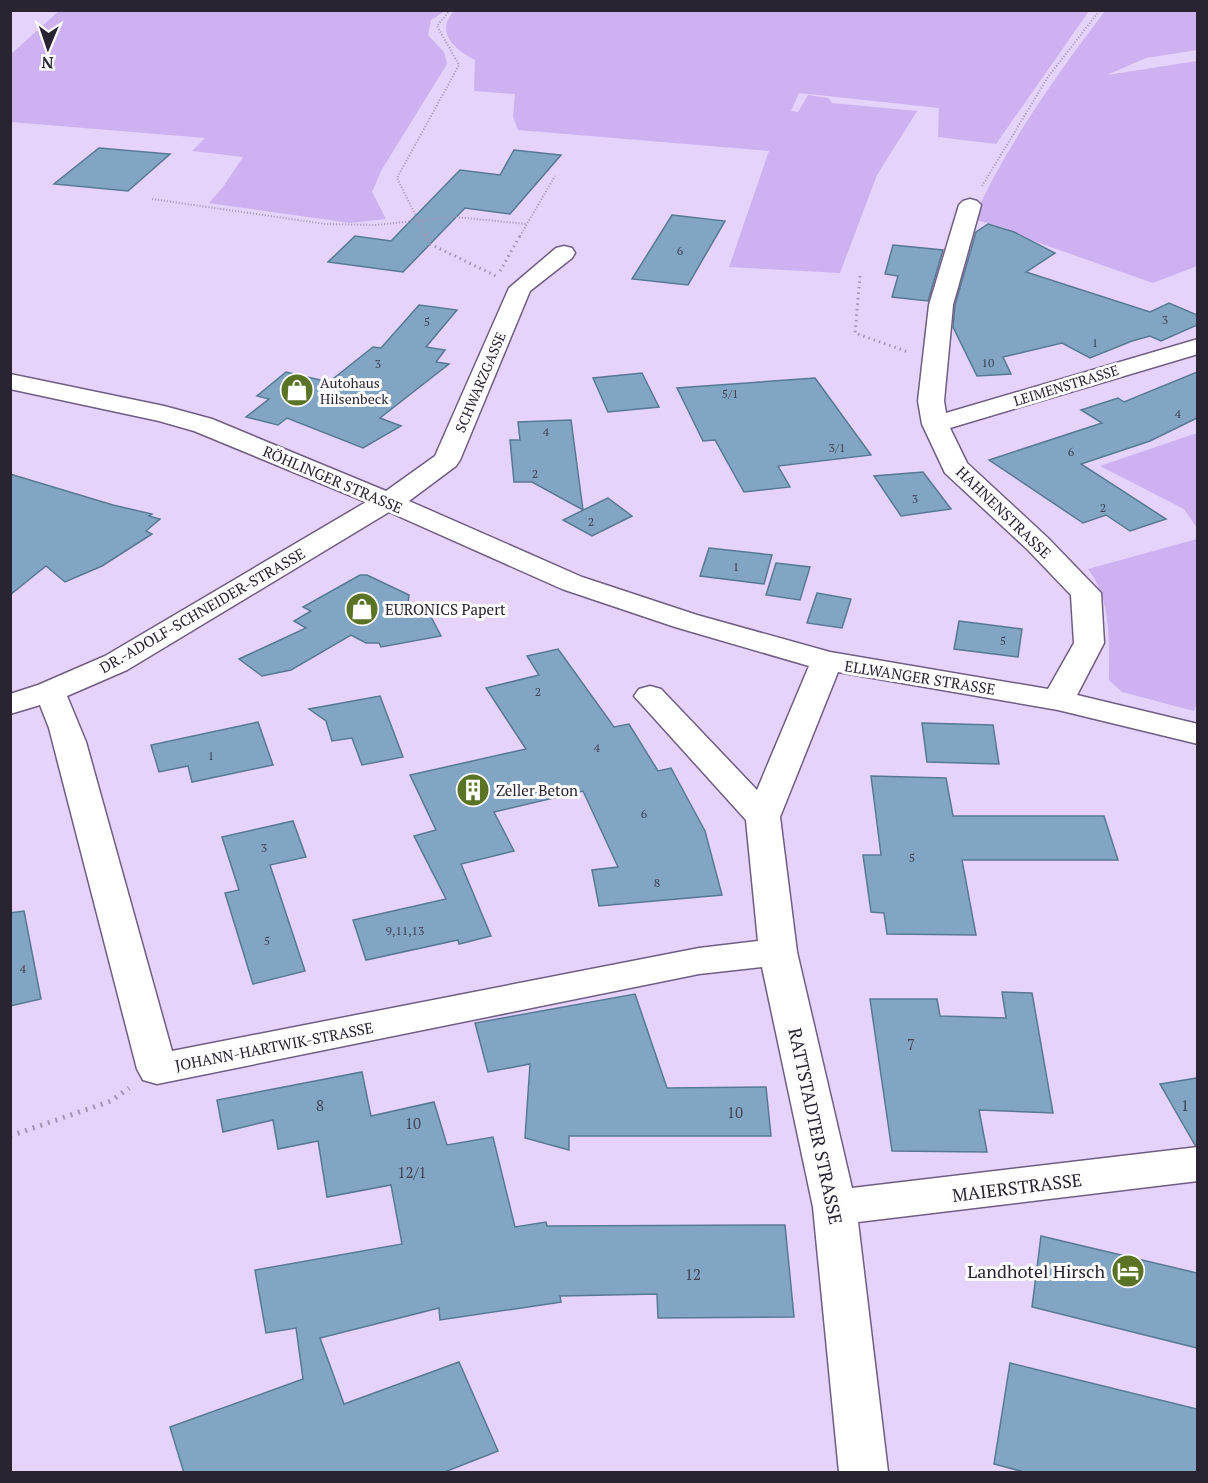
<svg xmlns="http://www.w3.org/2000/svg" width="1208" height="1483" font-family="'PT Serif',serif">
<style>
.green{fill:#ceb1f0}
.building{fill:#83a5c4;stroke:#587995;stroke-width:1.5}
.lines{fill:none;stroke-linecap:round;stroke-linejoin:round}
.minor-casing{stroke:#6f5e82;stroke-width:3}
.path-far2{stroke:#a496b6;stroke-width:2;stroke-dasharray:1 2;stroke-linecap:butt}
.path-far1{stroke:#a496b6;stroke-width:3;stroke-dasharray:1.5 4;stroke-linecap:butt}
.path{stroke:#a496b6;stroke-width:5;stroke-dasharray:2 6;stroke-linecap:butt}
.minor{fill:#fff;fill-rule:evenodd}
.labels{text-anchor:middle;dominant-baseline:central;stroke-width:6;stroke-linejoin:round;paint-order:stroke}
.number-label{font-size:12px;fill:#404456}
.far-poi-label{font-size:14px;fill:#2a2332;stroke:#fdfdfd;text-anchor:start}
.far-street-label{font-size:14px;fill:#2a2332;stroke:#fdfdfd}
.street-label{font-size:15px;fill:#2a2332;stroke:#fdfdfd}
.poi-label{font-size:15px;fill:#2a2332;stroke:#fdfdfd;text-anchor:start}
.near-number-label{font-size:15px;fill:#404456}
.near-street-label{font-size:18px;fill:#2a2332;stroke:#fdfdfd}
.near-poi-label{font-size:18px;fill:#2a2332;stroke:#fdfdfd;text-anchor:end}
</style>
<rect width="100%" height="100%" fill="#e5d3fc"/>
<g class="green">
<path d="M455,10h634v1l-93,133 -58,-7 1,-29 -140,-15 -8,18 7,1 10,-17 20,3 4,5 85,8 -40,64 -37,98 -111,-6 40,-116 -251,-21 -5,-13 2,-23 -41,-3 1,-31c-21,-11 -41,-28 -20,-50z"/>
<path d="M59,11h386l-14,9 -3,15 16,17 3,12 -66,107 -9,21 14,27 -36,4 -141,-20 14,-16 20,-30 -51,-6 13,-13 -194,-16v-68z"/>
<path d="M1105,11h92v39l-51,8 -39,17 90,-14v205l-44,17 -148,-52 3,-2 -35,-10c35,-76 82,-142 132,-208z"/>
<path d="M1197,433v95l-13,-19 -84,-43z"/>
<path d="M1197,539l1,161 -4,11 -72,-19 -13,-12c0,-37 3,-80 -21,-111z"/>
</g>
<g class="building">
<path d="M99,148l71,6 -42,37 -74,-7z"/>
<path d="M514,150l47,5 -51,59 -45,-6 -62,64 -75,-10 27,-26 36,5 69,-71 40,5z"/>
<path d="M672,215l53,6 -37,64 -56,-6z"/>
<path d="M988,224l26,8 41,21 -29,19 124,40 19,-9 28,12v10l-36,16 -11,-5 -18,5 -42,17 -28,-15 -59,14 8,17 -34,2 -24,-49 2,-22 21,-73z"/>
<path d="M893,245l50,5 -15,51 -36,-4 6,-21 -13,-2z"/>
<path d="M419,305l38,5 -31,37 19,3 -9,12 13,2 -69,54 21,8 -38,22 -76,-30 -9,7 -32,-8 23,-18 -12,-3 29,-24 43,10 44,-35 8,1z"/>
<path d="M1197,372v46l-47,23 -69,23 85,55 -36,12 -24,-16 -23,8 -94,-63 113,-37 -21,-13 37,-12 6,4z"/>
<path d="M642,373l17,34 -51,5 -15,-34z"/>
<path d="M815,378l56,77 -93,11 12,21 -46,5 -29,-52 -12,1 -26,-53z"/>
<path d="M571,420l12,90 -51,-28h-18l-4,-42h10l-2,-18z"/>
<path d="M923,472l28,37 -50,7 -27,-40z"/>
<path d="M10,474l103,31 39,9 -3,2 11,3 -14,12 6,3 -50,32 -37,16 -19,-16 -36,29z"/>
<path d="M608,498l24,18 -40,20 -29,-16z"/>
<path d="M709,548l63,7 -8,29 -64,-8z"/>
<path d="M776,563l34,4 -10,33 -34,-5z"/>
<path d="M360,575h7l42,20 -1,9 22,11 11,21 -60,11 -2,-4h-13l-15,-8 -60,35 -29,6 -23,-17 67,-31 -12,-7 17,-10 -8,-4z"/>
<path d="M817,593l34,6 -9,29 -35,-5z"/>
<path d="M959,621l63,8 -4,28 -64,-8z"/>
<path d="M558,649l56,78 15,-3 29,47 13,-3 34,63 17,64 -123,11 -7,-36 26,-3 -35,-76 -89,21 20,39 -53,13 30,72 -32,8 -1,-4 -92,20 -13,-40 93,-21 -32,-63 22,-6 -26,-55 116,-26 -40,-61 53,-13 -12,-19z"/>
<path d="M380,696l23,61 -41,8 -10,-27 -20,3 -6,-20 -17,-12z"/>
<path d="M258,722l15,43 -81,17 -4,-16 -29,6 -8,-27z"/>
<path d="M922,723l71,2 6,39 -72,-2z"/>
<path d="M871,776l75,2 7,38h151l14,44h-156l14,75 -89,-1 -3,-21 -13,-1 -8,-57h18z"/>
<path d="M293,821l13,36 -36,8 35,106 -52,13 -28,-91 14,-3 -17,-53z"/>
<path d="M24,911l17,88 -31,7v-93z"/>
<path d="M1002,992l30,1 21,120 -74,-3 8,42 -95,-1 -22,-152h67l3,17 66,2z"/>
<path d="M635,994l32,94 99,-1 5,49h-202v14l-44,-12 5,-74 -42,8 -13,-49z"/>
<path d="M362,1072l9,44 63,-14 13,43 46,-8 22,90 31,-5 1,4 238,-1 9,92 -136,1 -1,-24 -97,2 1,6 -121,18 -1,-12 -119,30 24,66 115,-42 39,89 -56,22h-258l-14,-46 133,-48 -7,-51 -30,5 -11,-63 147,-26 -11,-59 -64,12 -9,-56 -40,8 -5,-29 -50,12 -6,-32z"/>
<path d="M1197,1078v67h-2l-35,-61z"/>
<path d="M1041,1236l156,37v75l-165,-41z"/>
<path d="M1010,1363l187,46v64h-169l-34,-9z"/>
</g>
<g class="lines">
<g class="minor-casing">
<path id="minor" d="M970,199l7,2 4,4 -28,100 -9,96 2,12 252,-74v15l-248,74 17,35 81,75 53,55 3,50 -27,52 121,29v20l-140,-34 -220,-38 -58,145 17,135 55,236 346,-41v34l-340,41 30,250h-49l-26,-265 -51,-240 -63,7 -542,110 -14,-4 -6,-11 -88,-341 -9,-23 -30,9v-20l28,-9 67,-29 261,-154 -172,-71 -35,-10 -149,-32v-15l154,32 48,13 174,72 49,-35 74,-168 47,-40 8,-2 8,2 3,5 -3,5 -42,33 -70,169 -4,6 -47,35 173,76 115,38 133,37 218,37 26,-46 -3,-48 -43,-45 -83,-77 -23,-49 -4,-23 11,-96 30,-100 4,-4zM389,512l173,77 113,38 134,39 -52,124 -96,-101 -11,-3 -11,3 -5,7 112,124 12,121 -59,7 -527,103 -86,-309 -19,-46 60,-26z"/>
</g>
<g class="path-far2">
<path d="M982,186l66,-109 52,-67"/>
<path d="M152,199l174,25 49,1 80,-8 72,7"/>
<path d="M426,236l-29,-58 62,-113 -22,-39 13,-16"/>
<path d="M520,236l35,-60"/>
</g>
<g class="path-far1">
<path d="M425,234l5,10 68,33"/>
<path d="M500,271l21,-37"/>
<path d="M860,276l-5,57 53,19"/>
</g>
<path class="path" d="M10,1136l101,-35 18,-13"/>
<use href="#minor" class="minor"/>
</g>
<defs>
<g id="shop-disc" transform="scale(1.725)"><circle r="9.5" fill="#5a7325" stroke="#fdfdfd"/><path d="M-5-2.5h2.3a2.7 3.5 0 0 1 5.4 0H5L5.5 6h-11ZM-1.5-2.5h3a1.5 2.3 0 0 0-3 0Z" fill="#fff"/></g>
<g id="building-disc" transform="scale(1.725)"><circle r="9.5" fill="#5a7325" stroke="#fdfdfd"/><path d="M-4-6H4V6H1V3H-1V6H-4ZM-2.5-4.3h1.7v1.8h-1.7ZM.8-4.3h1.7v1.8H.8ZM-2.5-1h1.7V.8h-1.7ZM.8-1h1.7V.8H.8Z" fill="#fff"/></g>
<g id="hotel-disc" transform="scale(1.725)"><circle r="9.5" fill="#5a7325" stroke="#fdfdfd"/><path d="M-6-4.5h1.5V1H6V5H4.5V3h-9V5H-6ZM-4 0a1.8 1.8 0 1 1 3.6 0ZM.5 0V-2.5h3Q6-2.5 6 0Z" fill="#fff"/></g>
</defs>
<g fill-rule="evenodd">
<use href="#shop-disc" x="297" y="390"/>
<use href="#shop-disc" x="362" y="609"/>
<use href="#building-disc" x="473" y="790"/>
<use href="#hotel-disc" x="1128" y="1271"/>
</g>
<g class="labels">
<g class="number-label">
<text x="680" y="250">6</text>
<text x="1165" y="319">3</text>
<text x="427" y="321">5</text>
<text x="1095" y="342">1</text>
<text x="988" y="362">10</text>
<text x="378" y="363">3</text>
<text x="730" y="393">5/1</text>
<text x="1178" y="413">4</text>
<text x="546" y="431">4</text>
<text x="837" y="447">3/1</text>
<text x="1071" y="451">6</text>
<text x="535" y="473">2</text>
<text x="915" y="498">3</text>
<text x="1103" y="507">2</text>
<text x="591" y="521">2</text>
<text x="736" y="566">1</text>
<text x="1003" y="640">5</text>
<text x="538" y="691">2</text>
<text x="597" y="747">4</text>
<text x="211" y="755">1</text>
<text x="644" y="813">6</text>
<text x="264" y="847">3</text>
<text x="912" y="857">5</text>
<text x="657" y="882">8</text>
<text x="405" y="930">9,11,13</text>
<text x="267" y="940">5</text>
<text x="23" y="968">4</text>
</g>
<g class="far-poi-label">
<text x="320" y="382">Autohaus<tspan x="320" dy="16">Hilsenbeck</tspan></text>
</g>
<g class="far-street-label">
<text transform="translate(480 382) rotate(-67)">SCHWARZGASSE</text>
<text transform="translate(1066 385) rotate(-17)">LEIMENSTRASSE</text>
</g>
<g class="street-label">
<text transform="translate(333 479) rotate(23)">RÖHLINGER STRASSE</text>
<text transform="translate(1004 512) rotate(44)">HAHNENSTRASSE</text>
<text transform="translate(202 610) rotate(-30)">DR.-ADOLF-SCHNEIDER-STRASSE</text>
<text transform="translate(920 677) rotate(9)">ELLWANGER STRASSE</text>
<text transform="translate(274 1046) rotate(-11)">JOHANN-HARTWIK-STRASSE</text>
</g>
<g class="poi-label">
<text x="385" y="609">EURONICS Papert</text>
<text x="496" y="790">Zeller Beton</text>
</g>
<g class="near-number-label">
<text x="911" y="1044">7</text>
<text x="320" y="1105">8</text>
<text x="1185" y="1105">1</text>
<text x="735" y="1112">10</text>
<text x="413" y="1123">10</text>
<text x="412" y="1172">12/1</text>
<text x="693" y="1274">12</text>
</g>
<g class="near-street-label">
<text transform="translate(816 1126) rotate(78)">RATTSTADTER STRASSE</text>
<text transform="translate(1017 1187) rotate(-7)">MAIERSTRASSE</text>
</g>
<g class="near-poi-label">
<text x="1105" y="1271">Landhotel Hirsch</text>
</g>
</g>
<rect width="1208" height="1483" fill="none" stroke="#2a2332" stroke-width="24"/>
<g transform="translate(48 48) rotate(182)" stroke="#fdfdfd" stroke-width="4.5" paint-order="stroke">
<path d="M0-4.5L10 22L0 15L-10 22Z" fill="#2a2332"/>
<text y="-9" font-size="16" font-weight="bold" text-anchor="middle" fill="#2a2332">N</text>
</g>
</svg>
